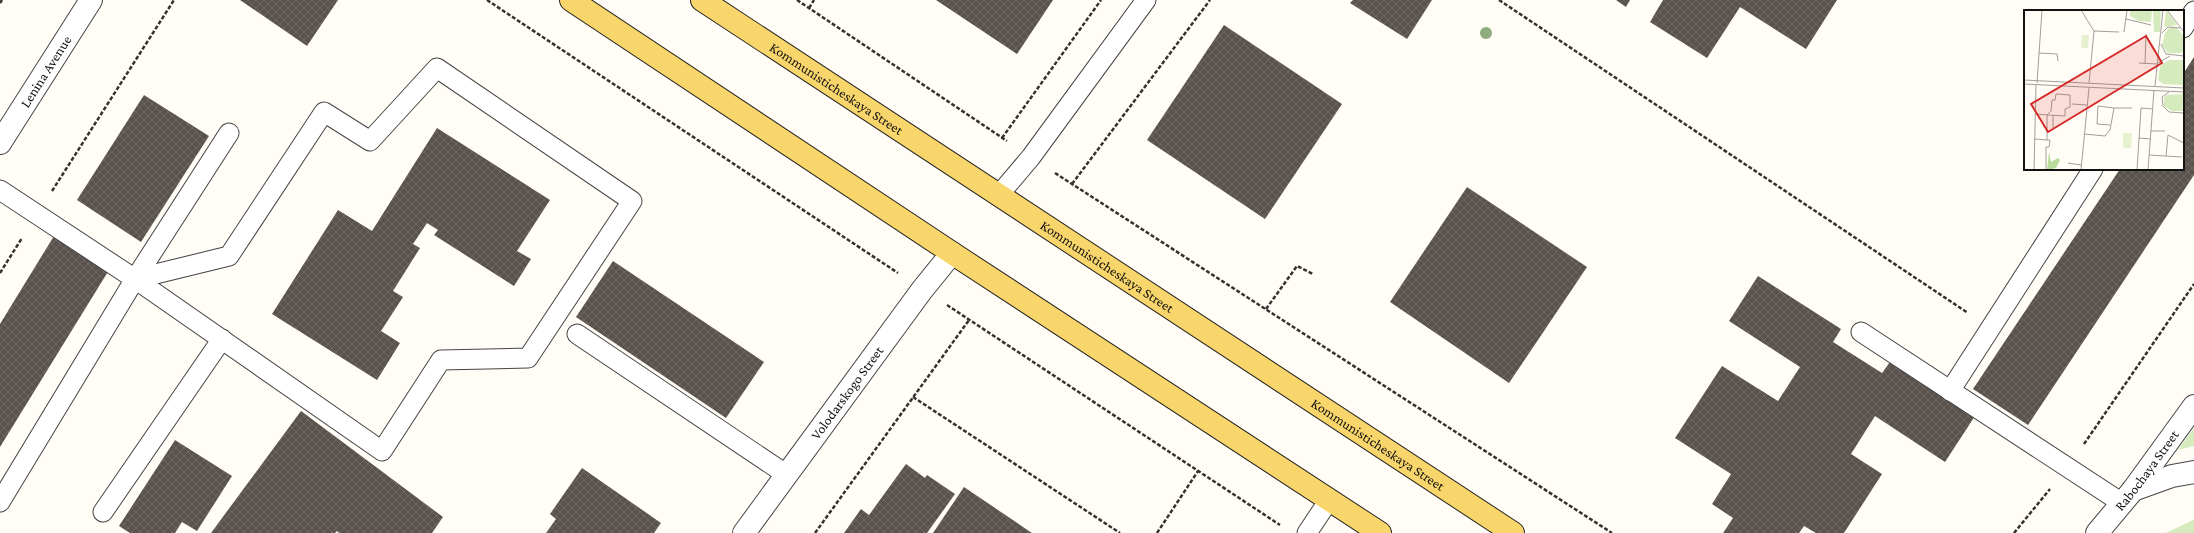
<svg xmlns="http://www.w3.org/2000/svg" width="2194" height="533" font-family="'Crimson Pro',serif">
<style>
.grass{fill:#d5ebbd}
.building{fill:url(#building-cross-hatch)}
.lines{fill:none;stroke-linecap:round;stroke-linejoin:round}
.service-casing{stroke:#444;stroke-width:21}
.minor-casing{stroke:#444;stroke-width:24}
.tertiary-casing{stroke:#444;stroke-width:24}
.primary-casing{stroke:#222;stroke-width:24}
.path{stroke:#333;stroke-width:2.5;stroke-dasharray:4 2;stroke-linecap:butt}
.service{stroke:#fff;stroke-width:19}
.minor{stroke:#fff;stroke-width:22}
.tertiary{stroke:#fff;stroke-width:22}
.primary{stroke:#f9d66b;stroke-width:22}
.tree{fill:#8dad7f}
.labels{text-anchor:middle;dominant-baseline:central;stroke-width:4;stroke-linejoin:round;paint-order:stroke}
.street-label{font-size:14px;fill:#111;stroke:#fff}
.inset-road{fill:none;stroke:#a09f9a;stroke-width:1}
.view{fill:#d62828;fill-opacity:0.15;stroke:#d62828;stroke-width:2}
.inset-edge{fill:none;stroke:#111;stroke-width:2}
</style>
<defs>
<pattern id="building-cross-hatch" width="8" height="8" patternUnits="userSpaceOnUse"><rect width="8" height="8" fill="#5a524d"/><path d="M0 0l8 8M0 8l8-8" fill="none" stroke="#6d6662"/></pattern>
</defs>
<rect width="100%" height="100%" fill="#fffdf5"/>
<g class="grass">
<path d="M2194,428v18l-16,4z"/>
<path d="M2194,519v14h-28l27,-13z"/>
</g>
<g class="building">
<path d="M240,0h98l-31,46z"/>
<path d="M936,0h117l-36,54z"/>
<path d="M1353,0h79l-25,39 -57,-36z"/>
<path d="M1616,0h14l-4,7z"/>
<path d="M1663,0h174l-31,49 -66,-42 -33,51 -57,-36z"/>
<path d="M1224,25l118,79 -77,115 -118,-79z"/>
<path d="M2194,57v118l-166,250 -55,-36 147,-220h63v-95z"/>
<path d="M144,95l65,41 -68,106 -64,-42z"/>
<path d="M437,128l113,72 -33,51 14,8 -17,27 -80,-51 4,-5 -11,-7 -14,21 7,4 -27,43 10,6 -22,34 19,12 -23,37 -105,-66 66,-104 34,21z"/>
<path d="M1467,187l120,80 -78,116 -119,-81z"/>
<path d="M54,236l55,34 -109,177v-123z"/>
<path d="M613,261l151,101 -38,56 -150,-101z"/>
<path d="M1758,276l83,53 -8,13 49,31 8,-11 85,54 -30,46 -70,-46 -24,38 31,20 -38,59h-28l-12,-7 -5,7h-76l10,-15 -21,-14 19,-30 -56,-36 47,-72 56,35 22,-34 -71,-46z"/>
<path d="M301,411l142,106 -11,16h-93l-2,-2 -2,2h-124z"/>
<path d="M175,440l57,36 -35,55 -15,-9 -7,11h-45l-11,-7z"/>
<path d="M906,464l19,14 2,-3 28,19 -28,39h-83l17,-24 8,6z"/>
<path d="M582,468l79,55 -7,10h-108l10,-14 -6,-5z"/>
<path d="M964,487l68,46h-99z"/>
</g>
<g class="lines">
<g class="service-casing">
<g id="service">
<path d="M2183,28l11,-17"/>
<path d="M437,68l195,133 -104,157 -87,2 -59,91 -247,-172 94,-23 95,-144 46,29z"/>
<path d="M0,190l135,89 -135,223"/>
<path d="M998,196l33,-39 115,-157"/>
<path d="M135,279l94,-146"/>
<path d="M1861,332l261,171"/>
<path d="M577,334l210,141"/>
<path d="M1950,391l143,-222"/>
<path d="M103,512l119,-173"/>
<path d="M1307,533l22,-33"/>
</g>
</g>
<g class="minor-casing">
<g id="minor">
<path id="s1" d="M0,143l91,-143"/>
<path id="s2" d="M744,533l178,-243 30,-37"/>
</g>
</g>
<g class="tertiary-casing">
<g id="tertiary">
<path d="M2133,490l39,-14 22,-4"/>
<path id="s3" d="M2097,533l36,-43 61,-84"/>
</g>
</g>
<g class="primary-casing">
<g id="primary">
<path d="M571,0l381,253 428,280"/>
<path id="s4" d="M702,0l811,533"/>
</g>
</g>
<g class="path">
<path d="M487,0l411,273"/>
<path d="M797,0l210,141"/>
<path d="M1499,0l469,313"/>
<path d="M0,3l2,-3"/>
<path d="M809,8l5,-8"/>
<path d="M1002,138l99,-138"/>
<path d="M1055,173l557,360"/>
<path d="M1072,184l138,-184"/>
<path d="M52,191l122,-191"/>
<path d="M0,273l22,-35"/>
<path d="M947,305l333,220"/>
<path d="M1266,309l31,-43 16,8"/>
<path d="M913,397l207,136"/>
<path d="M2084,444l110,-160"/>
<path d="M815,533l154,-213"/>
<path d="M1157,533l41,-62"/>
<path d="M2014,533l36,-44"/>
</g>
<use href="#service" class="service"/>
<use href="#minor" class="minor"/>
<use href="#tertiary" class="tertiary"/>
<use href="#primary" class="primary"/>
</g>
<circle class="tree" cx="1486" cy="33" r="6"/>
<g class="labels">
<g class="street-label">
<text stroke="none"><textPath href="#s1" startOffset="85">Lenina Avenue</textPath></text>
<text stroke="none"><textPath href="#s4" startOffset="161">Kommunisticheskaya Street</textPath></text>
<text stroke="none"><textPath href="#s4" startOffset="485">Kommunisticheskaya Street</textPath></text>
<text stroke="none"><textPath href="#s2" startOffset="174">Volodarskogo Street</textPath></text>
<text stroke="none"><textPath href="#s4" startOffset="809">Kommunisticheskaya Street</textPath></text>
<text stroke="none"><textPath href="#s3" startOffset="80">Rabochaya Street</textPath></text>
</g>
</g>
<g transform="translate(2024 10)">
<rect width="160" height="160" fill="#fffdf5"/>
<path d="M129,0h8l-1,22h-6zM142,0l11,15 -13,2zM146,17l7,1 7,8v15l-4,2h-12l-6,-8 3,-12zM145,50h15v51h-12l-8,-5v-9l3,-2 16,-1 -1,-9 -19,-1 -5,-4 2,-14z" fill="#d5ebbd"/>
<path d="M25,142l2,10 7,-4 2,2 -4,8 -9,2z" fill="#b9dc9c"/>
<path d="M106,0h22l-1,12 -12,-1 -9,-5z" fill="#d5ebbd"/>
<path d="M58,25h7l-1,13h-7zM99,123h9l-1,15h-8z" fill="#e6f2cf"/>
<path class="inset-road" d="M57,0l13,21 25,1M143,0l17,22M102,9l25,6M100,22l3,-22M138,23l6,-6 12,1M137,34l5,10 18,2M15,43l18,1 1,7M115,53l19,1M134,53l12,-7M121,54l1,-30M0,70l160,8M13,73l5,-73M65,73l5,-52M0,74l160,8M131,76l8,-76M145,82l-7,5 1,9 6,6 15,1M32,84l14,1v12l-5,2v7l-18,-1 4,-4 1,-11h3zM48,94l15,1M12,104l11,1v25h3l-1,7h-3v23M86,115l-13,-1 1,-18 16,2M29,118v-13M127,121h14M60,124l21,2 5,-6 4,-22h18M115,128l12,1M11,129l12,1M125,145l33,2M142,146l2,-21 16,8M44,153l13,2M10,160l2,-85M57,160l8,-82M113,160l4,-62 12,1M124,160l6,-80"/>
<path class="view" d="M122,26l16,27 -114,69 -17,-28z"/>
<rect width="160" height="160" class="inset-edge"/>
</g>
</svg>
